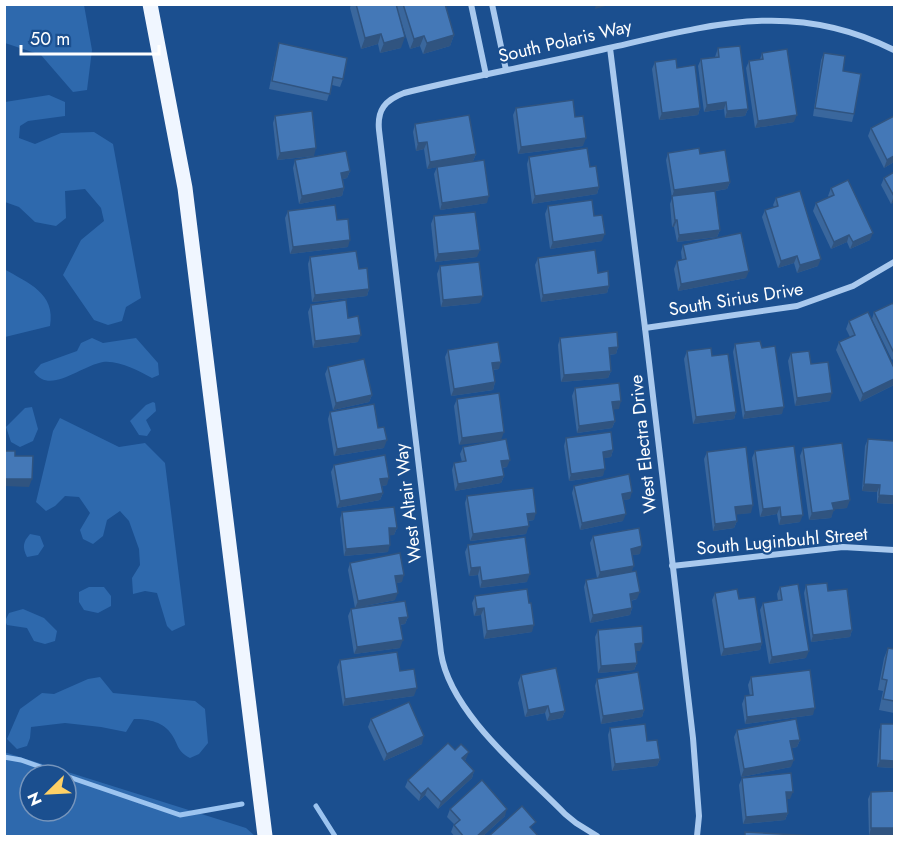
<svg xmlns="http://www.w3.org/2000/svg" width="899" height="841" font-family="Jost,sans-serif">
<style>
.green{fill:#2e69ad;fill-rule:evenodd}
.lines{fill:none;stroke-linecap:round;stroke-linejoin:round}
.stream{stroke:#9cc4f0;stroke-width:5}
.minor{stroke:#a9c9ee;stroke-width:6}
.primary{stroke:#f0f6ff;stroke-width:15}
.wall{fill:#3a679d}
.shaded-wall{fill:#305480}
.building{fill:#4478b7;stroke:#305480;stroke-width:1.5}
.labels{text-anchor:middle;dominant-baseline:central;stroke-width:4.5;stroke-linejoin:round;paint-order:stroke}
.street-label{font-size:18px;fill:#fff;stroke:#1b4f8f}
</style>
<rect width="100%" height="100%" fill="#1b4f8f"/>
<g class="green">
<path d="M5,4l79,1 8,45 -5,40 -14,2 -32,-37 -36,-12z"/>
<path d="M49,95l16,7v14l-37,5 -8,5 -1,12 16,6 26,-11 33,-1 19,12 28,154 -15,9 -4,14 -14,4 -14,-5 -31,-45 18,-35 23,-19 -3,-13 -16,-19 -20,2 1,27 -10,8 -21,-4 -16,-15 -14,-5v-100z"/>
<path d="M4,269c24,14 52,24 46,57l-45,11z"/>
<path d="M92,338l11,5 33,-5 22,25 1,12 -7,3c-13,-7 -33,-18 -49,-16 -23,4 -53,33 -69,10l7,-8 36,-13 4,-8z"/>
<path d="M153,402l2,1 1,8 -10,9 5,10 -4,6 -8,-1 -9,-14 16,-16z"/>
<path d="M32,407l6,22 -5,12 -13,6 -9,-5 -5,-15 19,-19z"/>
<path d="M60,418l59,29 26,-4 20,20 20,162 -13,6 -5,-5 -10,-33 -12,-2 -12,3 -1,-16 8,-13 -1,-16 -10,-28 -9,-10 -13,9 -4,16 -10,8 -10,-5 -3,-9 10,-17 -11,-16 -14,-1 -10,10 -9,5 -10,-9 17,-71z"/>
<path d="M30,534l10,2 4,10 -6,9 -11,2c-5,-10 -4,-15 3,-23z"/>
<path d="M89,587h15l7,9v10l-13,7 -14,-3 -5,-8v-10z"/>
<path d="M23,609l21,9 13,13 -2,10 -10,3 -11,-3 -7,-13 -20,-3 -2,-4 4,-8z"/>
<path d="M100,677l13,16 82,8 10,8 3,34 -9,11 -9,4c-13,-7 -11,-12 -18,-23 -8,-13 -23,-16 -38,-16l-8,13 -25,-5 -36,-4 -34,4 -1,11 -3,8 -10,3 -10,-10 13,-30 22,-16 12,1 34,-15z"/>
<path d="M4,752l242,76 9,8h-250zM30,775h36v36h-36z"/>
</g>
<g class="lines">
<g class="stream">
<path d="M4,757l17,3 42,15"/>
<path d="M66,776l114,39 62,-11"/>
<path d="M316,806l19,30"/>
</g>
<g class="minor">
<path d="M471,4l15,71"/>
<path d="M492,4l14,66"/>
<path d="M610,48l35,280 48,410 6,78 -2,20"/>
<path d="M645,328l152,-22 56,-20 41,-24"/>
<path d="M672,566l171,-19 51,3"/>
<path d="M597,836l-21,-13 -11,-9c-41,-42 -115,-101 -124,-161l-62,-523c-2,-20 6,-30 25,-37 68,-17 137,-29 205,-45 104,-24 186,-48 285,2"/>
</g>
<path class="primary" d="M150,4l35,184 80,648"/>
</g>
<g class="wall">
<path d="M351,4h94l9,31 -4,11 -27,8 -3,-8 -10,3 -14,-43 5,42 -21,5 -2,-9 -17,5 -11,-41z"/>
<path d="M279,43l64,36 -3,8 -8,-2 -5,16 -58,-12 8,-38z"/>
<path d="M718,48l30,61 -3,7 -20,2 -1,-9 -20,3 -6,-46 3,-7 14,-2z"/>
<path d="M762,53l32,69 -39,6 -9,-60 3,-7 11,-2z"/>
<path d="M824,53l19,18 11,43 -2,8 -39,-6 8,-56z"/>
<path d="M655,62l45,46 -2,7 -39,5 -7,-51z"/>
<path d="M516,108l59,9 8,29 -65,8 -5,-39z"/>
<path d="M275,116l39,40 -37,4 -4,-37z"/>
<path d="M415,124l61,30 -3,7 14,42 -47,7 -6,-36 3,-7 -10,2 -3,-20 -8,2 -3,-19z"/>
<path d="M871,128l23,34 -10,6 -16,-32z"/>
<path d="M668,153l32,1 30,28 -3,7 -17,3 10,38 -3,7 -40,5 -3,-15h-2l-2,-23 2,-6 -6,-38z"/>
<path d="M529,157l61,10 9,20 -2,7 -65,10 -5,-40z"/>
<path d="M295,160l55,11 -3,7 -4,1 1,9 -2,8 -43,8 -6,-36z"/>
<path d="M894,172v30l-3,2 -10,-19 3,-7z"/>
<path d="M831,188l39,52 -20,9 -3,-7 -16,7 -18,-38 3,-8 13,-6 -1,-1z"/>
<path d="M776,198l42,68 -21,7 -3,-10 -16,5 -16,-51 3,-7 9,-3 -1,-2z"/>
<path d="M548,206l46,10 8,25 -52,8 -5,-35z"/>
<path d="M288,211l49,9 11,27 -58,7 -5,-36z"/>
<path d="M434,216l43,41 -42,5 -4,-38z"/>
<path d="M683,245l63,33 -68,13 -4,-22 3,-8 5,-1 -1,-8z"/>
<path d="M310,257l49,12 10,20 -2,7 -55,6 -4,-38z"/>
<path d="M538,258l60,15 11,13 -2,7 -66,9 -6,-37z"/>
<path d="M440,266l40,37 -39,4 -4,-33z"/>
<path d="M311,305l37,13 10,24 -45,6 -5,-36z"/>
<path d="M894,306v52l-2,2 -20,-41 2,-7z"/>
<path d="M849,321l45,47v17l-34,17 -24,-52 3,-8 11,-5 -4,-8z"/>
<path d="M560,338l58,9 -2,7 -7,1 2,16 -3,7 -47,4 -3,-37z"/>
<path d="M735,344l27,4 20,66 -39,5 -10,-67z"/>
<path d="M448,350l51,19 -6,1 2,12 -2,8 -42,6 -6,-39z"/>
<path d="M687,351l25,5 24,56 -2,7 -41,5 -9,-65z"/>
<path d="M791,353l20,11 19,37 -35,5 -7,-45z"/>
<path d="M328,367l44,28 -3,7 -36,8 -8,-36z"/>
<path d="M575,388l44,21h-6l2,12 -3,7 -35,5 -5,-37z"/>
<path d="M499,393l-40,52 -5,-39 3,-7z"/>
<path d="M330,412l48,16 6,20 -50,8 -6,-37z"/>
<path d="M566,438l47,12 -2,7 -7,1 -1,18 -34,5 -5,-35z"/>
<path d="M868,439l26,65 -17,-1v-11l-15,-1 3,-45z"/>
<path d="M463,447l44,20 -5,1 2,8 -3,7 -46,8 -3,-21 2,-7 8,-1 -2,-8z"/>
<path d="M803,448l44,60 -14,1 -2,9 -22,2 -9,-64z"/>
<path d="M755,451l45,71 -21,3 -2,-11 -17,3 -8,-59z"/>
<path d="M707,452l44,61 -15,1 1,7 -3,7 -21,3 -9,-72z"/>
<path d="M334,465l53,20 -5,1 1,7 -3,7 -43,8 -6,-36z"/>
<path d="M574,486l56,13 -7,1v21l-43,9 -8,-37z"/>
<path d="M467,496l67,24 -6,1 -2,13 -56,7 -5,-38z"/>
<path d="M342,512l55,16 -3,7h-5l-1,17 -44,4 -4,-37z"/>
<path d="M593,536l47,18 -8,1v17l5,27 -6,2 1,7 -2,7 -40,8 -6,-36 2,-7 11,-2 -7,-35z"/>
<path d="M468,545l59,37 -47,6 -2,-13 -9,1 -4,-24z"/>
<path d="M350,563l52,19 -6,1 -1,17 -35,7 48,10 -3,7 -5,1v23l-46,6 -6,-38 3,-7 4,-1 -7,-38z"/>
<path d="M806,585l22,6 24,39 -2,7 -39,5 -7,-49z"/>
<path d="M780,587l26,71 -37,6 -9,-54 3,-7 15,-2 -1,-7z"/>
<path d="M715,593l24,6 23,44 -2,7 -39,6 -9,-56z"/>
<path d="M475,596l57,36 -48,7 -3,-24 -7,1 -2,-13z"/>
<path d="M598,630l42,21h-4l1,12 -3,7 -36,3 -3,-36z"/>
<path d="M888,648l6,1v64l-15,-3 4,-19 -5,-1 6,-32z"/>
<path d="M340,660l60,11 14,25 -71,10 -6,-39z"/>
<path d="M521,675l44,36 -3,7 -15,3 -2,-8 -20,4 -7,-34z"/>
<path d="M751,677l62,38 -68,9 -3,-20 3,-8h5l-2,-11z"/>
<path d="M597,679l47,31 -2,7 -41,7 -6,-38z"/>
<path d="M371,719l51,25 -38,17 -16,-34z"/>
<path d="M881,724h13v44l-17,-1 2,-36z"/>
<path d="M610,728l37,13 13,18 -3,7 -45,5 -4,-36z"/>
<path d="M737,730l63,10 -3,7 -5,1 -1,19 -50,10 -7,-40z"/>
<path d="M455,750l11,9 -2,2 10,10 -2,7 -34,31 -13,-14 -6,6 -14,-14 3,-7z"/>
<path d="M742,778l48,21h-3l1,14 -3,7 -42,4 -4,-39z"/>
<path d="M894,791l-25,45 -1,-37 3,-7z"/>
<path d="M450,809l55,7 -23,21h-27l-4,-5 3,-8 -7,-7z"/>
</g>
<g class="shaded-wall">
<path d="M596,4h16l-17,5z"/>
<path d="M381,34l-3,10 -17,5 4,-11z"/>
<path d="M454,35l-4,11 -27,8 4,-11z"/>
<path d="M424,36l-4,10 -10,3 4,-10z"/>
<path d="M405,37l-4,11 -21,5 4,-10z"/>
<path d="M726,102l-2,7 -20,3 3,-7z"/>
<path d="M700,108l-2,7 -39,5 3,-7z"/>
<path d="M748,109l-3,7 -20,2 2,-7z"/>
<path d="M797,115l-3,7 -39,6 3,-7z"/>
<path d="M586,138l-3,8 -65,8 3,-7z"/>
<path d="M427,142l-3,7 -8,2 2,-8z"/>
<path d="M316,148l-2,8 -37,4 3,-7z"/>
<path d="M476,154l-3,7 -46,8 3,-7z"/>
<path d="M894,156v6l-10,6 3,-8z"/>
<path d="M350,171l-3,7 -8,2 2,-7z"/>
<path d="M730,182l-3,7 -55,9 2,-8z"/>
<path d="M599,187l-2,7 -65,10 3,-8z"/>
<path d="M344,188l-2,8 -43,8 3,-8z"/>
<path d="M489,196l-2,7 -47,7 2,-7z"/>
<path d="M894,196v6l-3,2z"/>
<path d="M675,220h2l-3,7h-2z"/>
<path d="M720,230l-3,7 -40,5 2,-7z"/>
<path d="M873,233l-3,7 -20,9 3,-7z"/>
<path d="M605,234l-3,7 -52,8 3,-7z"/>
<path d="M849,235l-2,7 -16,7 3,-7z"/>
<path d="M350,240l-2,7 -58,7 3,-7z"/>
<path d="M480,250l-3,7 -42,5 3,-8z"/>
<path d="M797,256l-3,7 -16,5 3,-7z"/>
<path d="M821,259l-3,7 -21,7 3,-8z"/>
<path d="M749,271l-3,7 -68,13 3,-7z"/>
<path d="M609,286l-2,7 -66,9 2,-7z"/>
<path d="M369,289l-2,7 -55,6 3,-7z"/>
<path d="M483,296l-3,7 -39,4 2,-7z"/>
<path d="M361,335l-3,7 -45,6 2,-7z"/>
<path d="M618,347l-2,7 -10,1 3,-7z"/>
<path d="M501,362l-2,7 -9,1 2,-7z"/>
<path d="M611,371l-3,7 -47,4 3,-7z"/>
<path d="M894,379v6l-34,17 3,-8z"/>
<path d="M495,382l-2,8 -42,6 3,-7z"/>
<path d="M832,393l-2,8 -35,5 2,-8z"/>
<path d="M372,395l-3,7 -36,8 3,-7z"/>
<path d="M621,401l-2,8 -9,1 2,-8z"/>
<path d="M784,407l-2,7 -39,5 2,-7z"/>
<path d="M736,412l-2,7 -41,5 3,-7z"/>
<path d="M615,421l-3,7 -35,5 2,-7z"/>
<path d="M504,432l-3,8 -42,5 3,-7z"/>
<path d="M387,440l-3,8 -50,8 3,-7z"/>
<path d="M613,450l-2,7 -11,2 3,-7z"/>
<path d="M510,460l-3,7 -8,1 2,-7z"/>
<path d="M605,469l-2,7 -34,5 2,-7z"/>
<path d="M504,476l-3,7 -46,8 3,-7z"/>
<path d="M389,478l-2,7 -9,2 2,-8z"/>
<path d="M4,479h28l-3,8 -25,-1z"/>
<path d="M864,484l16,1 -3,7 -15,-1z"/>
<path d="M632,492l-2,7 -11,2 3,-7z"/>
<path d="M383,493l-3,7 -43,8 3,-7z"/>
<path d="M879,495l15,1v8l-17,-1z"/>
<path d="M850,500l-3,8 -17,2 2,-7z"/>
<path d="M753,505l-2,8 -18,2 2,-8z"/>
<path d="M780,507l-3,7 -17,3 3,-8z"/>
<path d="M834,510l-3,8 -22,2 3,-7z"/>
<path d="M536,513l-2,7 -9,1 2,-7z"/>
<path d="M626,514l-3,7 -43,9 2,-7z"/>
<path d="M803,515l-3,7 -21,3 2,-8z"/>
<path d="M737,521l-3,7 -21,3 2,-7z"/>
<path d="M529,526l-3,8 -56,7 3,-7z"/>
<path d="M389,528h8l-3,7 -8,1z"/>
<path d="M390,545l-2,7 -44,4 2,-7z"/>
<path d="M642,546l-2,8 -12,2 3,-7z"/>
<path d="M634,566l-3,7 -34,7 3,-8z"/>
<path d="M480,567l-2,8 -9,1 2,-8z"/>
<path d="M530,574l-3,8 -47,6 2,-7z"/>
<path d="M404,575l-2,7 -10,2 3,-8z"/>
<path d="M640,592l-3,7 -9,2 2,-7z"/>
<path d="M398,593l-3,7 -40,8 3,-7z"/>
<path d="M484,608l-3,7 -7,1 3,-7z"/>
<path d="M632,608l-2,7 -40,8 3,-8z"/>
<path d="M408,617l-3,7 -8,1 2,-7z"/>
<path d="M534,625l-2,7 -48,7 3,-8z"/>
<path d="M852,630l-2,7 -39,5 2,-7z"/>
<path d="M403,640l-3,8 -46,6 3,-7z"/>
<path d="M643,643l-3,8h-8l3,-7z"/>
<path d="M762,643l-2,7 -39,6 3,-7z"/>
<path d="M809,651l-3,7 -37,6 3,-7z"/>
<path d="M637,663l-3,7 -36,3 3,-7z"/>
<path d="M417,688l-3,8 -71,10 2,-7z"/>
<path d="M548,706l-3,7 -20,4 3,-7z"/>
<path d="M815,708l-2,7 -68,9 2,-7z"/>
<path d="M644,710l-2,7 -41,7 2,-8z"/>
<path d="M565,711l-3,7 -15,3 3,-7z"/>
<path d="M424,736l-2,8 -38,17 3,-7z"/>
<path d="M800,740l-3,7 -9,2 2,-8z"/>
<path d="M469,752l-3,7 -7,6 3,-7z"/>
<path d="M660,759l-3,7 -45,5 3,-7z"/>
<path d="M794,760l-3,7 -50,10 3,-8z"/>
<path d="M880,760l14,1v7l-17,-1z"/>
<path d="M474,771l-2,7 -34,31 3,-7z"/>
<path d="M428,788l-3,7 -6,6 2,-7z"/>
<path d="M786,792h7l-3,7h-7z"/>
<path d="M507,809l-2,7 -23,21h-6z"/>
<path d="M788,813l-3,7 -42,4 3,-7z"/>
<path d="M871,828h23v7l-25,1z"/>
</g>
<g class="building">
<path d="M356,4h40l9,33 -21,6 -3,-9 -16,4z"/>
<path d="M403,4h42l9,31 -27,8 -3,-7 -10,3z"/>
<path d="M279,43l68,15 -4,21 -10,-2 -3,17 -58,-13z"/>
<path d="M740,46l8,63 -21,2 -1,-9 -19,3 -6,-46 18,-2 -1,-9z"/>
<path d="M787,49l10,66 -39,6 -9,-60 14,-2 -1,-6z"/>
<path d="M824,53l21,3 -2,15 18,3 -7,40 -39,-6z"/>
<path d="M676,59l1,9 18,-3 5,43 -38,5 -7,-51z"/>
<path d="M573,100l2,17 8,-1 3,22 -65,9 -5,-39z"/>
<path d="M312,111l4,37 -36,5 -5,-37z"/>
<path d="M469,115l7,39 -46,8 -3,-20 -9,1 -3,-19z"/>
<path d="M894,116v40l-7,4 -16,-32z"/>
<path d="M587,148l3,19 6,-1 3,21 -64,9 -6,-39z"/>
<path d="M699,148l1,6 25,-4 5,32 -56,8 -6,-37z"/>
<path d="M346,151l4,20 -9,2 3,15 -42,8 -7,-36z"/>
<path d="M484,160l5,36 -47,7 -5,-36z"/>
<path d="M894,172v24l-10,-18z"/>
<path d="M848,180l25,53 -20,9 -4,-7 -15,7 -18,-39 18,-8 -3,-7z"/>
<path d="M715,191l5,39 -41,5 -2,-15h-2l-3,-24z"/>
<path d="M800,191l21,68 -21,6 -3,-9 -16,5 -16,-51 13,-4 -2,-8z"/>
<path d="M592,200l2,16 8,-1 3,19 -52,8 -5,-36z"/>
<path d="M335,205l2,15 11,-1 2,21 -57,7 -5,-36z"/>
<path d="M475,212l5,38 -42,4 -4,-38z"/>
<path d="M741,233l8,38 -68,13 -4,-23 9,-2 -3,-14z"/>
<path d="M595,250l3,23 10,-2 1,15 -66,9 -5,-37z"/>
<path d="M356,251l3,18 8,-1 2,21 -54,6 -5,-38z"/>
<path d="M479,262l4,34 -40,4 -3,-34z"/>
<path d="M346,300l2,18 10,-2 3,19 -46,6 -4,-36z"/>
<path d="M893,303l1,3v47l-20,-41z"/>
<path d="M868,312l26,56v11l-31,15 -24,-52 16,-7 -6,-14z"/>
<path d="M617,332l1,15 -9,1 2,23 -47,4 -4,-37z"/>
<path d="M760,341l2,7 13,-2 9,61 -39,5 -10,-68z"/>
<path d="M498,342l3,20 -9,1 3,19 -41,7 -6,-39z"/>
<path d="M711,348l1,8 16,-2 8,58 -40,5 -9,-66z"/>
<path d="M809,351l2,13 17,-2 4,31 -35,5 -6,-45z"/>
<path d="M364,359l8,36 -36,8 -8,-36z"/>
<path d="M619,383l2,18 -9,1 3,19 -36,5 -4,-38z"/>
<path d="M499,393l5,39 -42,6 -5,-39z"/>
<path d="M374,404l4,24 6,-1 3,13 -50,9 -7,-37z"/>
<path d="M611,432l2,18 -10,2 2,17 -34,5 -5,-36z"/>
<path d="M506,439l4,21 -9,1 3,15 -46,8 -4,-21 12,-2 -3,-14z"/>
<path d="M868,439l26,2v55l-15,-1 1,-10 -16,-1z"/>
<path d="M842,443l8,57 -18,3 2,7 -22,3 -9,-65z"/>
<path d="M794,446l9,69 -22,2 -1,-10 -17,2 -8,-58z"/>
<path d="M746,447l7,58 -18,2 2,14 -22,3 -8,-72z"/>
<path d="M4,451h11v5h18l-1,23h-28z"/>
<path d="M385,455l4,23 -9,1 3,14 -43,8 -6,-36z"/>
<path d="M629,474l3,18 -10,2 4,20 -44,9 -8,-37z"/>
<path d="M533,488l3,25 -9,1 2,12 -56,8 -6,-38z"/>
<path d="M394,507l3,21h-8l1,17 -44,4 -4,-37z"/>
<path d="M639,528l3,18 -11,3 3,17 -34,6 -7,-36z"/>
<path d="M525,537l5,37 -48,7 -2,-14 -9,1 -3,-23z"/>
<path d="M400,553l4,22 -9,1 3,17 -40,8 -8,-38z"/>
<path d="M636,571l4,21 -10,2 2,14 -39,7 -7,-35z"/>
<path d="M827,583l1,8 19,-2 5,41 -39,5 -7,-50z"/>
<path d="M798,584l11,67 -37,6 -9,-54 19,-3 -2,-13z"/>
<path d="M527,589l2,14h2l3,22 -47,6 -3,-23 -7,1 -2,-13z"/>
<path d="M737,589l2,10 16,-2 7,46 -38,6 -9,-56z"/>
<path d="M405,601l3,16 -9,1 4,22 -46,7 -6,-38z"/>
<path d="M642,626l1,17 -8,1 2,19 -36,3 -3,-36z"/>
<path d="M888,648l6,1v52l-11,-2 4,-19 -5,-1z"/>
<path d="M397,652l3,19 14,-2 3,19 -72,11 -5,-39z"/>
<path d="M556,668l9,43 -15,3 -2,-8 -20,4 -7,-35z"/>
<path d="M810,670l5,38 -68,9 -2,-21 8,-1 -2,-18z"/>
<path d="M638,672l6,38 -41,6 -6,-37z"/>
<path d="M409,702l15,34 -37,18 -16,-35z"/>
<path d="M796,719l4,21 -10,1 4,19 -50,9 -7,-39z"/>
<path d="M645,724l2,17 10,-1 3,19 -45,5 -5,-36z"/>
<path d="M881,724h13v37l-14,-1z"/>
<path d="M448,743l7,7 6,-6 8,8 -7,6 12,13 -33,31 -13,-14 -7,6 -13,-14z"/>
<path d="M791,773l2,19h-7l2,21 -42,4 -4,-39z"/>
<path d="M482,780l25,29 -31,28h-12l-10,-12 6,-5 -10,-11z"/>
<path d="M894,791v37h-23v-36z"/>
<path d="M522,806l14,16 -6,5 9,10h-51z"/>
<path d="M745,832l69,4v1h-69z"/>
</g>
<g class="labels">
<g class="street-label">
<text transform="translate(565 41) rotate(-13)">South Polaris Way</text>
<text transform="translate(736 299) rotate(-9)">South Sirius Drive</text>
<text transform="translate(643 444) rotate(-96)">West Electra Drive</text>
<text transform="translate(408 503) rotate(-97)">West Altair Way</text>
<text transform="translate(782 541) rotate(-5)">South Luginbuhl Street</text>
</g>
</g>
<rect width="899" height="841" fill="none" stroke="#ffffff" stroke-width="12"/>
<g transform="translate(48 793) rotate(246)"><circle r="28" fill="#1b4f8f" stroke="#7695bc" stroke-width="1.5"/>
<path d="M0-4.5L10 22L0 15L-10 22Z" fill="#ffd166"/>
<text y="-9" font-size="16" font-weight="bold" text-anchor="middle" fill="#ffffff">N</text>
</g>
<path d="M21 45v9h138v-9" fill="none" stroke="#ffffff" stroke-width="3"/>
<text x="30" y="45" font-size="18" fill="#ffffff" stroke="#1b4f8f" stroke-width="4.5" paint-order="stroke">50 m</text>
</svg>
